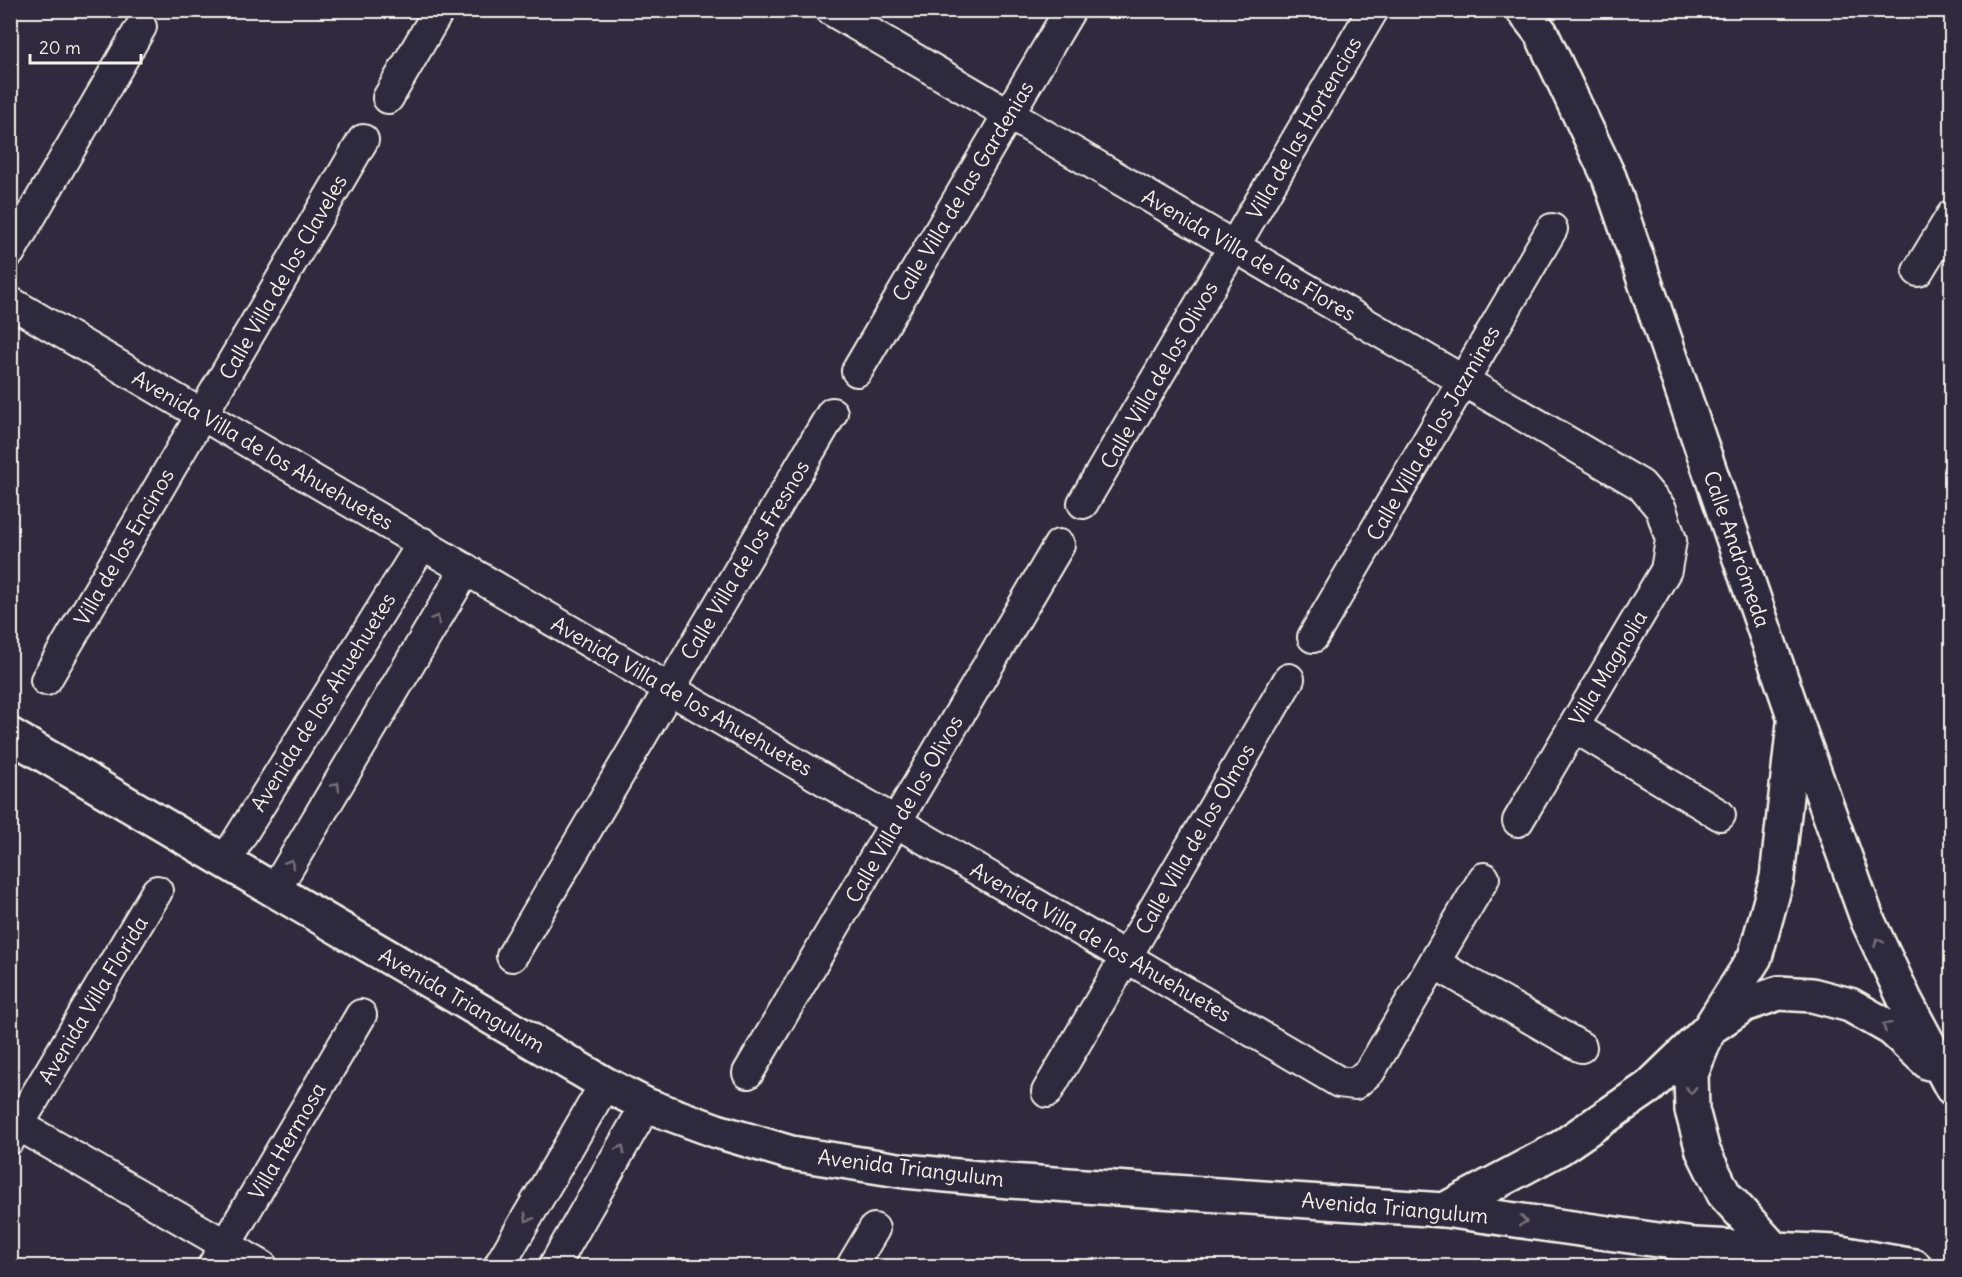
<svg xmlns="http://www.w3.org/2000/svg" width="1962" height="1277" font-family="Delius,sans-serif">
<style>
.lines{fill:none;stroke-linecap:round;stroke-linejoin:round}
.lane-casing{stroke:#f4f1e8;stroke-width:20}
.street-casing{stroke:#f4f1e8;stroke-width:34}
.secondary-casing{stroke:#f4f1e8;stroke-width:38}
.lane{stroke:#2f2a3d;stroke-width:15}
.street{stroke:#2f2a3d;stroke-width:30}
.secondary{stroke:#2f2a3d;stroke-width:33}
.oneway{stroke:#747079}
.labels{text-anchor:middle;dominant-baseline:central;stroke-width:5;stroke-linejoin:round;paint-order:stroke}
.street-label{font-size:21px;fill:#f4f1e8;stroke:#2f2a3d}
</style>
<rect width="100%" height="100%" fill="#2f2a3d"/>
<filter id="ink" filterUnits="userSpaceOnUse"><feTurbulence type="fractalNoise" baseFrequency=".0167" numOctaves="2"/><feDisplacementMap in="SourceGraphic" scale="12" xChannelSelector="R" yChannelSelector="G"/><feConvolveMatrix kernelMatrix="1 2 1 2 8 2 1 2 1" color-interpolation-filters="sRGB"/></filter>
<g filter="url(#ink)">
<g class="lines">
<g class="lane-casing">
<path id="lane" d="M1692,1266l2,-21"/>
</g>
<g class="street-casing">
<g id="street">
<path d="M831,10l810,475 20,24 10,31 -5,30 -148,251"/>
<path d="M388,98l51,-88"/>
<path d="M10,252l131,-225"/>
<path d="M1918,271l34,-56"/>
<path d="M10,302l1329,780 16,2 15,-13 114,-193"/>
<path d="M857,371l213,-361"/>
<path d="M1083,503l290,-493"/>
<path d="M1313,637l239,-408"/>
<path d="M46,680l317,-540"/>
<path d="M1574,727l146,88"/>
<path d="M225,861l198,-318"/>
<path d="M275,890l191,-321"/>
<path d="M512,956l320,-543"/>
<path d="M1434,963l147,84"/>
<path d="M748,1073l311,-528"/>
<path d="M1047,1092l242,-413"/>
<path d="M10,1120l252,146"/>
<path d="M10,1139l147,-248"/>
<path d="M213,1266l148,-251"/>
<path d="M499,1266l106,-182"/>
<path d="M554,1266l92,-161"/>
<path d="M852,1266l22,-37"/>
</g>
</g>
<g class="secondary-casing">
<g id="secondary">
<path d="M1523,10l18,23 68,144 185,539 74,205 37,79 47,88"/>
<path d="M10,735l595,349 41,21 71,26 74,22 114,18 104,10 435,29 250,35 141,7 79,14"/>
<path d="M1444,1210l116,-62 89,-61 60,-58 46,-72 22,-79 17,-155"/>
<path d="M1773,1248l-49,-54 -21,-43 -11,-41 -1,-36 18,-45 35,-24 35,-12 33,2 38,10 42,24 37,34"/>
</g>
</g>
<use href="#lane" class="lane"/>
<use href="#street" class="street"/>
<use href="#secondary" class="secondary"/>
</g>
<defs><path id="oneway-chevron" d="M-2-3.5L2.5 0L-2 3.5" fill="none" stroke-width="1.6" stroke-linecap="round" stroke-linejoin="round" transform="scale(1.5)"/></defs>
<g class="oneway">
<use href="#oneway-chevron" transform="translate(436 619) rotate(-59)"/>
<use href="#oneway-chevron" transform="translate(336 786) rotate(-59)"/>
<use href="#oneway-chevron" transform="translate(290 863) rotate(-59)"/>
<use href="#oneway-chevron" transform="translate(1878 942) rotate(-115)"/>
<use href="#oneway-chevron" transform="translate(1886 1026) rotate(-148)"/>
<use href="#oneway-chevron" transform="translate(1691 1090) rotate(89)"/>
<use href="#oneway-chevron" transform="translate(621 1149) rotate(-60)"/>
<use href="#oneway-chevron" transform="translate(528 1218) rotate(120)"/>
<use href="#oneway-chevron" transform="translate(1523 1221) rotate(8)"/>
</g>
</g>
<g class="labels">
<g class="street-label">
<text transform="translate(1304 128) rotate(-60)">Villa de las Hortencias</text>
<text transform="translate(963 191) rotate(-59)">Calle Villa de las Gardenias</text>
<text transform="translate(1249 255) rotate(30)">Avenida Villa de las Flores</text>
<text transform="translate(283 277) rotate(-60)">Calle Villa de los Claveles</text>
<text transform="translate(1159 375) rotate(-60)">Calle Villa de los Olivos</text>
<text transform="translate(1433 433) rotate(-60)">Calle Villa de los Jazmines</text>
<text transform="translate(263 450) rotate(30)">Avenida Villa de los Ahuehuetes</text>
<text transform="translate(124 547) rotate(-60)">Villa de los Encinos</text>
<text transform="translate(1737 549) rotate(71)">Calle Andrómeda</text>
<text transform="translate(745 560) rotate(-59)">Calle Villa de los Fresnos</text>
<text transform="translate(1608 668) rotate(-59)">Villa Magnolia</text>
<text transform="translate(682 696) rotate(30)">Avenida Villa de los Ahuehuetes</text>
<text transform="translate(323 702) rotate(-58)">Avenida de los Ahuehuetes</text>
<text transform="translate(904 809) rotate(-60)">Calle Villa de los Olivos</text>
<text transform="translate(1195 839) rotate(-60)">Calle Villa de los Olmos</text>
<text transform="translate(1101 942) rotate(30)">Avenida Villa de los Ahuehuetes</text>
<text transform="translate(93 1000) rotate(-59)">Avenida Villa Florida</text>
<text transform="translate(462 1000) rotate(30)">Avenida Triangulum</text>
<text transform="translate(287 1141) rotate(-60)">Villa Hermosa</text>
<text transform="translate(911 1168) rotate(7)">Avenida Triangulum</text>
<text transform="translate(1395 1208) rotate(5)">Avenida Triangulum</text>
</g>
</g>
<rect width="1962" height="1277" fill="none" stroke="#2f2a3d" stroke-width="36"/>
<rect x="18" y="18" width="1926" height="1241" fill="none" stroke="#f4f1e8" stroke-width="2" filter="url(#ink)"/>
<path d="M30 54v9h111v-9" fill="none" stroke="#f4f1e8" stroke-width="3"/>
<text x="39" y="54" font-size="18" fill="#f4f1e8" stroke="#2f2a3d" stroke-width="4.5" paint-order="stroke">20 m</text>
</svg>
